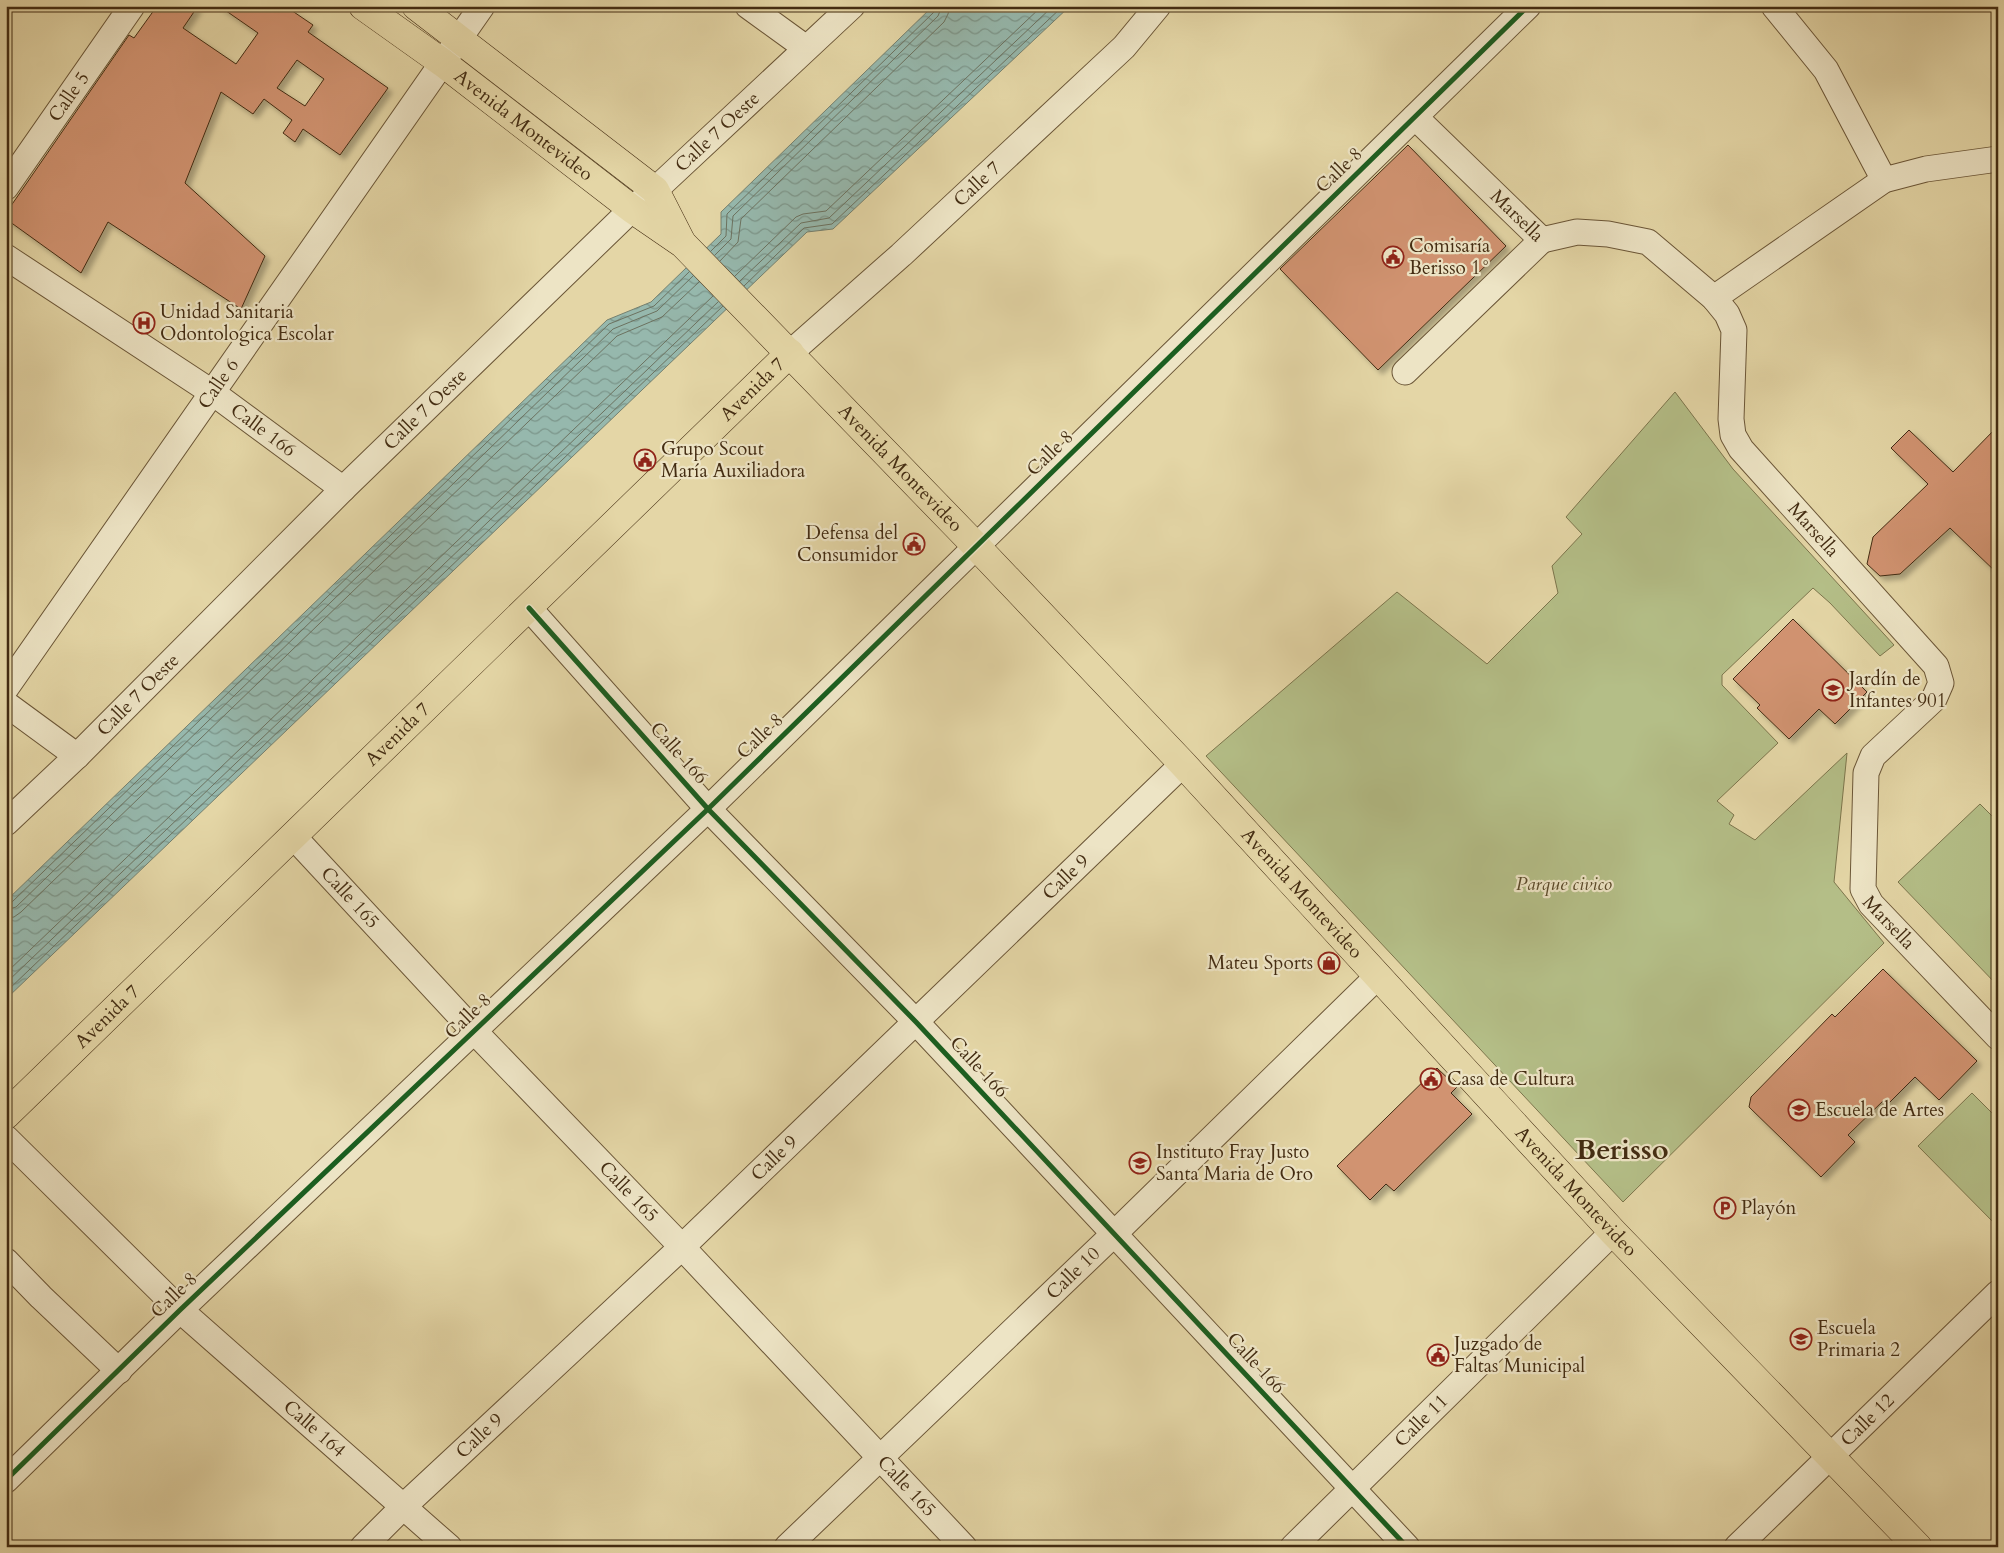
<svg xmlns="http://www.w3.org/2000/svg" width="2004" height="1553" font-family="Cardo,serif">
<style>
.park{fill:#b4be87;stroke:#7c754c}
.water{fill:url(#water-waves);stroke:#75806f}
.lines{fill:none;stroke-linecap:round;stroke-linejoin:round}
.shore{stroke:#6c7260;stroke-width:1}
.building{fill:#d19371;stroke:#432c12;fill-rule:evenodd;filter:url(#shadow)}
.minor-casing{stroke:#6b5637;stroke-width:27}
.major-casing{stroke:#432c12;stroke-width:29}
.minor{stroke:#ede4c5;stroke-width:25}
.major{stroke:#e4d6a6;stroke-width:28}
.cycleway-casing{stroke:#ede4c5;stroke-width:8}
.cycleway{stroke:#1b5e20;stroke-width:5}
.labels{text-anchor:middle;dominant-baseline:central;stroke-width:4.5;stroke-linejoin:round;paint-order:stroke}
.street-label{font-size:19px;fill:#432c12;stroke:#ede4c5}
.poi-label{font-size:19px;fill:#432c12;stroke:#ede4c5;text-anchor:start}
.park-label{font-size:19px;font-style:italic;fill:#5a4929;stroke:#ede4c5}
.town-label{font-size:29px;font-weight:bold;fill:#432c12;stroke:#ede4c5}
</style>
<defs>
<pattern id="water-waves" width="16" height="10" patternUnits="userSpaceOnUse" patternTransform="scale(1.25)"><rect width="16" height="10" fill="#96b8ad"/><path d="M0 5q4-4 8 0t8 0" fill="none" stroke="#7c968b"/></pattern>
<filter id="shadow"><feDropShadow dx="4.5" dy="4.5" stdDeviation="2.5" flood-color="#0004"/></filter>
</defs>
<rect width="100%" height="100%" fill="#e4d6a6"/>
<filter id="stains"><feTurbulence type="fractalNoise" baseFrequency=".004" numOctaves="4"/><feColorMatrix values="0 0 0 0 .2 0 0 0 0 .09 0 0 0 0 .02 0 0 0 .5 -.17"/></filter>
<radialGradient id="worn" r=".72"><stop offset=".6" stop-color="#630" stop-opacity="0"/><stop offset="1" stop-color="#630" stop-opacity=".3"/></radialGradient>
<g class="park">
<path d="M1675,392l58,77 161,176 -14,11 -50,-53 -17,-15 -91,87v10l56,58 -61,58 17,14 -5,9 26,16 92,-87 -13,129 50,61 -261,259 -417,-446 191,-164 90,72 71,-71 -6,-27 30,-32 -16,-17z"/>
<path d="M1980,804l18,18v164l-100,-104z"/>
<path d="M1972,1093l26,26v108l-80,-81z"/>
</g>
<path class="water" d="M933,6h137l-237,223 -26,3 -801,767v-98l601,-581 44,-18 70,-68v-22z"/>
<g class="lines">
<g class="shore">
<path d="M711,251l15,-15 1,-22 207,-202 2,-6"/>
<path d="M715,255l16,-16 2,-23 205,-200 4,-10"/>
<path d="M720,261l18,-19 3,-23 203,-197 4,-8 2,-8"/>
<path d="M735,276l61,-59 7,-3 23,-3 216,-205"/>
<path d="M740,281l61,-58 28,-5 224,-212"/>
<path d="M744,286l60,-58 28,-4 231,-218"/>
<path d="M6,904l6,-2 597,-578 45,-18 35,-34"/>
<path d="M6,910l10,-3 597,-578 44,-18 36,-35"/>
<path d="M6,918l8,-1 7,-5 596,-576 45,-19 37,-35"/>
<path d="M6,973l707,-677"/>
<path d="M6,983l712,-681"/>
<path d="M6,992l717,-686"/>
</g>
</g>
<g class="building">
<path d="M157,6h41l-15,22 53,36 22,-31 -39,-27h66l28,19 -5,7 80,56 -48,67 -37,-26 -8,13 -12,-9 9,-13 -28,-21 -11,15 -32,-22 -36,91 80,73 -24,53 -133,-87 -27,51 -75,-54v-6l123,-178 5,3zM297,60l27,19 -19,27 -28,-18z"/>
<path d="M1408,145l98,101 -128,124 -98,-101z"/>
<path d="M1998,426v148l-48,-46 -50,46 -20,2 -13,-12 6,-27 55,-53 -37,-36 18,-18 44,42z"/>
<path d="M1793,619l74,73 -32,32 -16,-15 -30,30 -32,-31 3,-3 -27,-26z"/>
<path d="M1883,969l94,92 -38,39 -24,-23 -27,27 -4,-4 -36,35 7,7 -34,35 -72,-70 2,-10 81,-83 3,3z"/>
<path d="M1437,1068l20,19 -6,6 21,21 -78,77 -8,-7 -16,16 -33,-34z"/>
</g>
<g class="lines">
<g class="minor-casing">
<g id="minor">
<path d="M748,6l58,42"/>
<path d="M1774,6l52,64 58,110"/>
<path id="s1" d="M1415,117l127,123 35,-8 31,2 40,8 66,56 13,16 7,16 -3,89 2,16 8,14 195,217 5,17 -7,16 -61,57 -7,17 -3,116 8,15 127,133"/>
<path id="s2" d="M6,187l126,-181"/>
<path id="s3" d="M6,257l207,136 130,96"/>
<path d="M1714,298l170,-118 42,-11 72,-10"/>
<path id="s4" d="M790,353l111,-98 223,-208 34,-41"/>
<path d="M1405,372l137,-132"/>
<path d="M529,608l179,201 208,213 491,525"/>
<path id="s5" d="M6,688l476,-682"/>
<path d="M6,704l71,52"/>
<path id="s6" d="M6,823l71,-67 266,-267 289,-280 23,-19 197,-184"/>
<path id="s7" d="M293,836l181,195 208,216 282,300"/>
<path id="s8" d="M6,1138l174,172 269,237"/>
<path d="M6,1261l35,36 78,74"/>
<path d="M6,1480l174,-170 528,-501 820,-803"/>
<path id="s9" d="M363,1547l41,-41 278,-259 501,-483"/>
<path id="s10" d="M787,1547l328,-314 263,-257"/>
<path id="s11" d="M1293,1547l320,-315"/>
<path id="s12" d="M1737,1547l261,-254"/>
</g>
</g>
<g class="major-casing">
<g id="major">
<path id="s13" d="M363,6l80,57 189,146 51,35 293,302 207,218 430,468 305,315"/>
<path d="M416,6l239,184 26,51"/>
<path id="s14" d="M6,1115l784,-762"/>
</g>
</g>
<use href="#minor" class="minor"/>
<use href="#major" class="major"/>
<g class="cycleway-casing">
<g id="cycleway">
<path d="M529,608l179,201 208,213 491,525"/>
<path d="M6,1480l174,-170 528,-501 820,-803"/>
</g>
</g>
<use href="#cycleway" class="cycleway"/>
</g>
<defs>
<g id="civic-ring" transform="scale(1.125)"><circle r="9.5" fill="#ede4c5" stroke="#8f2418" stroke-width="1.5"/><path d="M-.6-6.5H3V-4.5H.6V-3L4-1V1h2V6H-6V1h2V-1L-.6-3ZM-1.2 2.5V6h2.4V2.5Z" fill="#8f2418"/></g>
<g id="hospital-ring" transform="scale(1.125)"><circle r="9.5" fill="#ede4c5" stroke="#8f2418" stroke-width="1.5"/><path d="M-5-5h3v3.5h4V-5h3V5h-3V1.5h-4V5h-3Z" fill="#8f2418"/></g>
<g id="school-ring" transform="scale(1.125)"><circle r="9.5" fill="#ede4c5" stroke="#8f2418" stroke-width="1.5"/><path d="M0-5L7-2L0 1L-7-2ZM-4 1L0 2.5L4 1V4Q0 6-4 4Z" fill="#8f2418"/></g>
<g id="shop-ring" transform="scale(1.125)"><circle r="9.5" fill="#ede4c5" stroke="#8f2418" stroke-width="1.5"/><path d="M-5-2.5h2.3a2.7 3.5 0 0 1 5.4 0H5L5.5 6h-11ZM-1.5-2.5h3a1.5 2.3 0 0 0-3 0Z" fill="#8f2418"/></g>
<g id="parking-ring" transform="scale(1.125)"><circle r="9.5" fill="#ede4c5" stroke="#8f2418" stroke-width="1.5"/><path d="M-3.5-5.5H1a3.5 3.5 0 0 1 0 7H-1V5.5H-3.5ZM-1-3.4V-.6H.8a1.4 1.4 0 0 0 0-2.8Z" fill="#8f2418"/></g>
</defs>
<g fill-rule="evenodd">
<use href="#civic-ring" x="1393" y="257"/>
<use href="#hospital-ring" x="144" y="323"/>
<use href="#civic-ring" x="645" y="460"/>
<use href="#civic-ring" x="914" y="544"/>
<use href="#school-ring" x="1833" y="690"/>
<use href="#shop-ring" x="1329" y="963"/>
<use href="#civic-ring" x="1431" y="1079"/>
<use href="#school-ring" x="1799" y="1110"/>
<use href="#school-ring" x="1140" y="1163"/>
<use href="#parking-ring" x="1725" y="1208"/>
<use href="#school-ring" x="1801" y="1339"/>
<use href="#civic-ring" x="1438" y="1355"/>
</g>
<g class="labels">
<g class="street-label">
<text stroke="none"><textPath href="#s2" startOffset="110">Calle 5</textPath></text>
<text stroke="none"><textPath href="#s13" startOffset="200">Avenida Montevideo</textPath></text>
<text stroke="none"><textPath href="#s6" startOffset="992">Calle 7 Oeste</textPath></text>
<text transform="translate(1339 170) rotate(-44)">Calle 8</text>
<text stroke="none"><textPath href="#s4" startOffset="252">Calle 7</textPath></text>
<text stroke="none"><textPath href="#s1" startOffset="142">Marsella</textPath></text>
<text stroke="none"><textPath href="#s5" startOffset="371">Calle 6</textPath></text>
<text stroke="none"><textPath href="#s14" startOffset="1041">Avenida 7</textPath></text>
<text stroke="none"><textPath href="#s6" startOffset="589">Calle 7 Oeste</textPath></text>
<text stroke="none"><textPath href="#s3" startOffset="310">Calle 166</textPath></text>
<text transform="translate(1050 453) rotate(-44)">Calle 8</text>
<text stroke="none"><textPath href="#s13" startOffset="711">Avenida Montevideo</textPath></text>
<text stroke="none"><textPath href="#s1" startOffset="639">Marsella</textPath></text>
<text stroke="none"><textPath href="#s6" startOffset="184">Calle 7 Oeste</textPath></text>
<text stroke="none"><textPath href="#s14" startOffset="546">Avenida 7</textPath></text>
<text transform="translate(760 736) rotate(-44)">Calle 8</text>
<text transform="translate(679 753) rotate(48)">Calle 166</text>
<text stroke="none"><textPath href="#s9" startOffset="971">Calle 9</textPath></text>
<text stroke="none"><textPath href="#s13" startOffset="1296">Avenida Montevideo</textPath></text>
<text stroke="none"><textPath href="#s7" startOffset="84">Calle 165</textPath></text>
<text stroke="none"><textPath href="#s1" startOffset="1118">Marsella</textPath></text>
<text transform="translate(468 1016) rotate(-44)">Calle 8</text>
<text stroke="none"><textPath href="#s14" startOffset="141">Avenida 7</textPath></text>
<text transform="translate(979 1067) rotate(47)">Calle 166</text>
<text stroke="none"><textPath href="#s9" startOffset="566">Calle 9</textPath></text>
<text stroke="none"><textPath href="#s7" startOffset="489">Calle 165</textPath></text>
<text stroke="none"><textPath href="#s13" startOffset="1701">Avenida Montevideo</textPath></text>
<text stroke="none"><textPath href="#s10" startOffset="396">Calle 10</textPath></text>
<text transform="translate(174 1295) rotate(-44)">Calle 8</text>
<text transform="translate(1256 1363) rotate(47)">Calle 166</text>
<text stroke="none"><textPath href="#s12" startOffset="182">Calle 12</textPath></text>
<text stroke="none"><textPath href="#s11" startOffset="180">Calle 11</textPath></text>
<text stroke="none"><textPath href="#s8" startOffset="424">Calle 164</textPath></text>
<text stroke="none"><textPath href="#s9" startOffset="161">Calle 9</textPath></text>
<text stroke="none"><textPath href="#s7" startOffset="894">Calle 165</textPath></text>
</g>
<g class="poi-label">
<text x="1409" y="246">Comisaría<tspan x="1409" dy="22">Berisso 1°</tspan></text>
<text x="160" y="312">Unidad Sanitaria<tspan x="160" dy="22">Odontologica Escolar</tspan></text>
<text x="661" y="449">Grupo Scout<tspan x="661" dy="22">María Auxiliadora</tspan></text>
<text x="898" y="533" text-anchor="end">Defensa del<tspan x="898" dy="22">Consumidor</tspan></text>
<text x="1849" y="679">Jardín de<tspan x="1849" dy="22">Infantes 901</tspan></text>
<text x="1313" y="963" text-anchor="end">Mateu Sports</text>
<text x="1447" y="1079">Casa de Cultura</text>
<text x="1815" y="1110">Escuela de Artes</text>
<text x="1156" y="1152">Instituto Fray Justo<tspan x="1156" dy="22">Santa Maria de Oro</tspan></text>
<text x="1741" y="1208">Playón</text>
<text x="1817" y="1328">Escuela<tspan x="1817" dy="22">Primaria 2</tspan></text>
<text x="1454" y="1344">Juzgado de<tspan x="1454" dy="22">Faltas Municipal</tspan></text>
</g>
<g class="park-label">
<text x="1564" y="884">Parque civico</text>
</g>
<g class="town-label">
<text x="1622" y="1150">Berisso</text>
</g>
</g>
<rect width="2004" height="1553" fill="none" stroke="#e4d6a6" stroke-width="25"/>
<rect x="8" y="8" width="1989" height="1538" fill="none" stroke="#432c12" stroke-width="2.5"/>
<rect x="12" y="12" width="1979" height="1528" fill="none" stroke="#432c12"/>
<rect width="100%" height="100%" filter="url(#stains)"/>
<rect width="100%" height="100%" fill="url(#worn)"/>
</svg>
